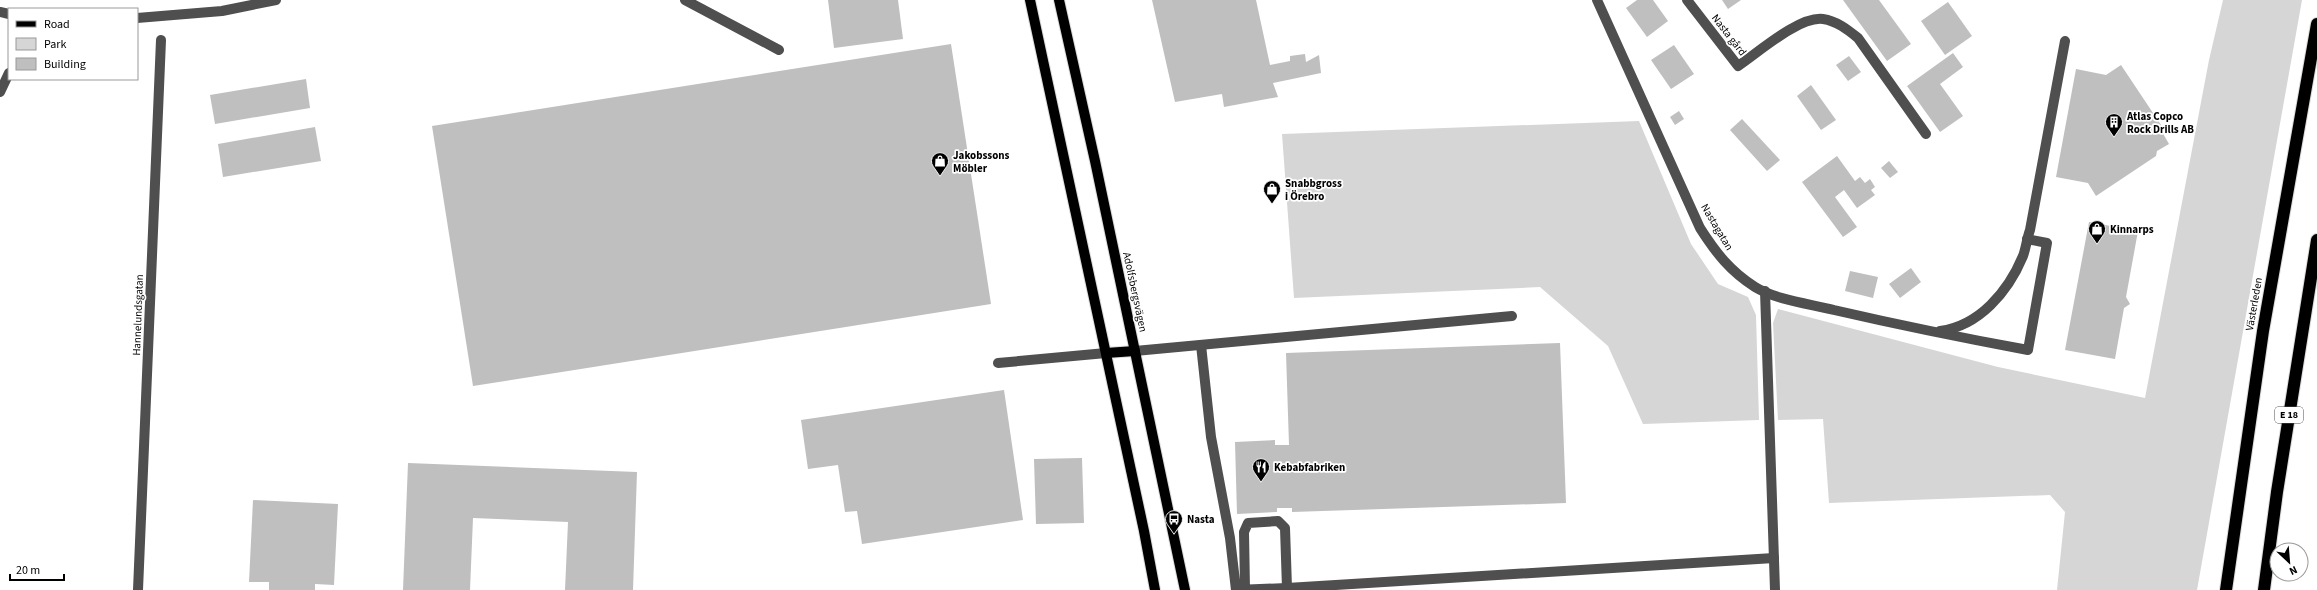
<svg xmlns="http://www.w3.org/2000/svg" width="2317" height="590" font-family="'Source Sans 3',sans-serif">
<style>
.green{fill:#d6d6d6}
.building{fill:#bfbfbf}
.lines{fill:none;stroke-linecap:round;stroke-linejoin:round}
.major-casing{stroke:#dbdbdb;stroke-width:12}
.highway-casing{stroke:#dbdbdb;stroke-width:14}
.minor{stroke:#4f4f4f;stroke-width:10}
.major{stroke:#000;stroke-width:10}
.highway{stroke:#000;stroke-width:12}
.labels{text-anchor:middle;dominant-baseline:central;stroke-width:3.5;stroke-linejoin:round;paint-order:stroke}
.shield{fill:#fff;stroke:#4c4c4c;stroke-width:1}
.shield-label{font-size:10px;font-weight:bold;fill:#000}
.street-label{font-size:11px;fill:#000;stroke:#fff}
.poi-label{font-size:11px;font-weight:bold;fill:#000;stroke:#fff;text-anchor:start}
</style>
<rect width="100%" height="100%" fill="#fff"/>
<g class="green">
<path d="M2223,0h79l-105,590h-140l8,-78 -15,-17 -221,8 -6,-84 -45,1 -5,-97 5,-14 220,58 147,31 64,-338z"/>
<path d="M1639,121l52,123 27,40 30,13 8,18 3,105 -116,4 -35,-78 -68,-59 -246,11 -12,-164z"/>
</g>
<g class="building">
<path d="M828,0h70l5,39 -69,9z"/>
<path d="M1152,0h104l14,65 20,-4v-5l15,-2 1,8 13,-7 2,18 -48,10 5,14 -54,10 -2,-13 -47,8z"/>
<path d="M1637,0h16l15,21 -21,16 -21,-29z"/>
<path d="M1722,0h19l-13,9z"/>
<path d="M1843,0h36l32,44 -24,17z"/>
<path d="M1948,2l24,34 -27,19 -24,-34z"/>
<path d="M951,44l40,260 -518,82 -41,-260z"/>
<path d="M1674,45l20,29 -23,15 -20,-29z"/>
<path d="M1953,53l10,14 -23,17 23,32 -23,16 -33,-46z"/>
<path d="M1849,56l12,16 -13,9 -12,-16z"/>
<path d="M2121,65l40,60v5l8,14 -12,7 -1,5 -60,40 -8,-13 -32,-6 20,-108 30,6z"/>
<path d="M306,79l4,29 -95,16 -5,-29z"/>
<path d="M1811,85l25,35 -15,10 -24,-34z"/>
<path d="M1679,111l5,8 -9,6 -5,-8z"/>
<path d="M1742,119l38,41 -13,11 -37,-41z"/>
<path d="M315,127l6,34 -98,16 -5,-33z"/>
<path d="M1837,156l18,25 5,-4 5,6 5,-4 5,8 -4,3 4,5 -18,13 -13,-18 -9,7 22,30 -14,10 -41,-55z"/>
<path d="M1889,161l9,11 -8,6 -9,-10z"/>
<path d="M2089,222l49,9 -12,66 4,7 -6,4 -9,51 -50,-9z"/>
<path d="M1911,268l10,14 -21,16 -11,-14z"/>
<path d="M1850,271l28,6 -5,21 -28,-7z"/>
<path d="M1560,343l6,160 -274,9v-4h-15v4l-40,2 -2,-72 40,-2v5h14l-3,-92z"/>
<path d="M1004,390l19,130 -161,24 -5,-33 -12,1 -7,-47 -30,4 -7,-49z"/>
<path d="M1082,458l2,65 -48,1 -2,-65z"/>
<path d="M408,463l229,9 -4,118h-68l3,-68 -95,-4 -3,72h-67z"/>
<path d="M253,500l85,4 -4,81 -19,-1v6h-46v-8h-20z"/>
</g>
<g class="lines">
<g class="major-casing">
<g id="major">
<path d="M1030,0l114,531 11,59"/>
<path d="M1059,0l36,161 90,429"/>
<path d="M1106,353l29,-2"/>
</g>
</g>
<g class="highway-casing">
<g id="highway">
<path d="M2226,590l37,-259 54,-307"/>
<path d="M2264,590l13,-98 40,-252"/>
</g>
</g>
<g class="minor">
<path d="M685,0l94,50"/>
<path d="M1597,0l103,228c16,25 30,43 55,59 21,13 56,17 79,23 65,15 129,28 194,40l19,-107 -20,-4"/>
<path d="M1687,0l51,66c21,-14 61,-50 85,-47 14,2 25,11 35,19l68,96"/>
<path d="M0,12l9,2"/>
<path d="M137,18l85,-7 54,-11"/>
<path d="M0,92l9,-19"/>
<path d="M1765,291l10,299"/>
<path d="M1940,331c39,-5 68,-39 83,-75 3,-8 4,-18 7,-26l35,-189"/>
<path d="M1201,345l10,92 19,101 6,52 51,-2 -2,-60 -7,-7 -30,2 -4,9 1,57 1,1"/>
<path d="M1135,351l377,-35"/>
<path d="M998,363l108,-10"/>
<path d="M138,590l23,-550"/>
<path d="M1287,590v-2l487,-30"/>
</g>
<use href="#major" class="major"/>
<use href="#highway" class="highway"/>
</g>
<defs>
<g id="building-pin" transform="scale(0.9)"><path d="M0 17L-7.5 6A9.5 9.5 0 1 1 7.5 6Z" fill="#000" stroke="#fff"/><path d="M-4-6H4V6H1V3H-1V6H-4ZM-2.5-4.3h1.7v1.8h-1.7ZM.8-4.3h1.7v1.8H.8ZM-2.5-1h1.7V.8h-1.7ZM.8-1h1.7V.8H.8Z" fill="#fff"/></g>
<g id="shop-pin" transform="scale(0.9)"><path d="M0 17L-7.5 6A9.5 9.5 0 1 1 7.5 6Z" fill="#000" stroke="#fff"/><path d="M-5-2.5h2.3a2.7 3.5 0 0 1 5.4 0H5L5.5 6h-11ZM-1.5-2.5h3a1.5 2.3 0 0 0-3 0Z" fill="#fff"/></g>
<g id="restaurant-pin" transform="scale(0.9)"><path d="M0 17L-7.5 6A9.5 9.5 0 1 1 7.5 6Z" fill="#000" stroke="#fff"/><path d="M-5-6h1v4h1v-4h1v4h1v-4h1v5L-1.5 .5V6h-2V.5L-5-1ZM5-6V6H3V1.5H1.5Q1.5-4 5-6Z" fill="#fff"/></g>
<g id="bus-pin" transform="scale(0.9)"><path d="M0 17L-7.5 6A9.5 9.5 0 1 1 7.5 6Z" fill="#000" stroke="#fff"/><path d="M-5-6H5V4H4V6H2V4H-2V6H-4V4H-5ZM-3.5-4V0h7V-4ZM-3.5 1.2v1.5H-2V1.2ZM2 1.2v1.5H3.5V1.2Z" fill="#fff"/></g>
</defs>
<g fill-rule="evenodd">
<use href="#building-pin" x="2114" y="122"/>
<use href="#shop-pin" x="940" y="161"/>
<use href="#shop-pin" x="1272" y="189"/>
<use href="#shop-pin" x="2097" y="229"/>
<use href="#restaurant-pin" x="1261" y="467"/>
<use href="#bus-pin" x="1174" y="519"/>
</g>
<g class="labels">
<rect class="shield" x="2275" y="407" width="28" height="16" rx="3"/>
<g class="shield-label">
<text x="2289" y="415">E 18</text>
</g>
<g class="street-label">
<text transform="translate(1729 35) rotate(52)">Nasta gård</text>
<text transform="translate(1717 227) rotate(59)">Nastagatan</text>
<text transform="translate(1135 292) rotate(78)">Adolfsbergsvägen</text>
<text transform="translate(2254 304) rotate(-80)">Västerleden</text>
<text transform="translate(138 315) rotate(-88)">Hannelundsgatan</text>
</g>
<g class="poi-label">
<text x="2127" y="116">Atlas Copco<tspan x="2127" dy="13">Rock Drills AB</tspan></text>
<text x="953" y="155">Jakobssons<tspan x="953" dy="13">Möbler</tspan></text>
<text x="1285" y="183">Snabbgross<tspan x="1285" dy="13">i Örebro</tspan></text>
<text x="2110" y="229">Kinnarps</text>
<text x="1274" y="467">Kebabfabriken</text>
<text x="1187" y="519">Nasta</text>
</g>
</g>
<rect x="8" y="8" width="130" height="72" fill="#ffffff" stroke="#999999"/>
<rect x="16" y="21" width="20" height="6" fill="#000000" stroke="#999999"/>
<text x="44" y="28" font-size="12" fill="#000000">Road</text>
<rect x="16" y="38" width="20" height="12" fill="#d6d6d6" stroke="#999999"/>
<text x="44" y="48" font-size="12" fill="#000000">Park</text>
<rect x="16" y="58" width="20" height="12" fill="#bfbfbf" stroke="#999999"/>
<text x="44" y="68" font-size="12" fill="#000000">Building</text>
<g transform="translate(2289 562) rotate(154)"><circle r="19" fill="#ffffff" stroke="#999999"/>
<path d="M0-3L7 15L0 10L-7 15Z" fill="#000000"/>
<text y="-6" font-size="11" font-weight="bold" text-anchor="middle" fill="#000000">N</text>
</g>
<path d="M10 574v6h54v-6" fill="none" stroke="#000000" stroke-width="2"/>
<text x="16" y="574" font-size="12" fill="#000000" stroke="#ffffff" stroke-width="3" paint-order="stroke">20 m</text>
</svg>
